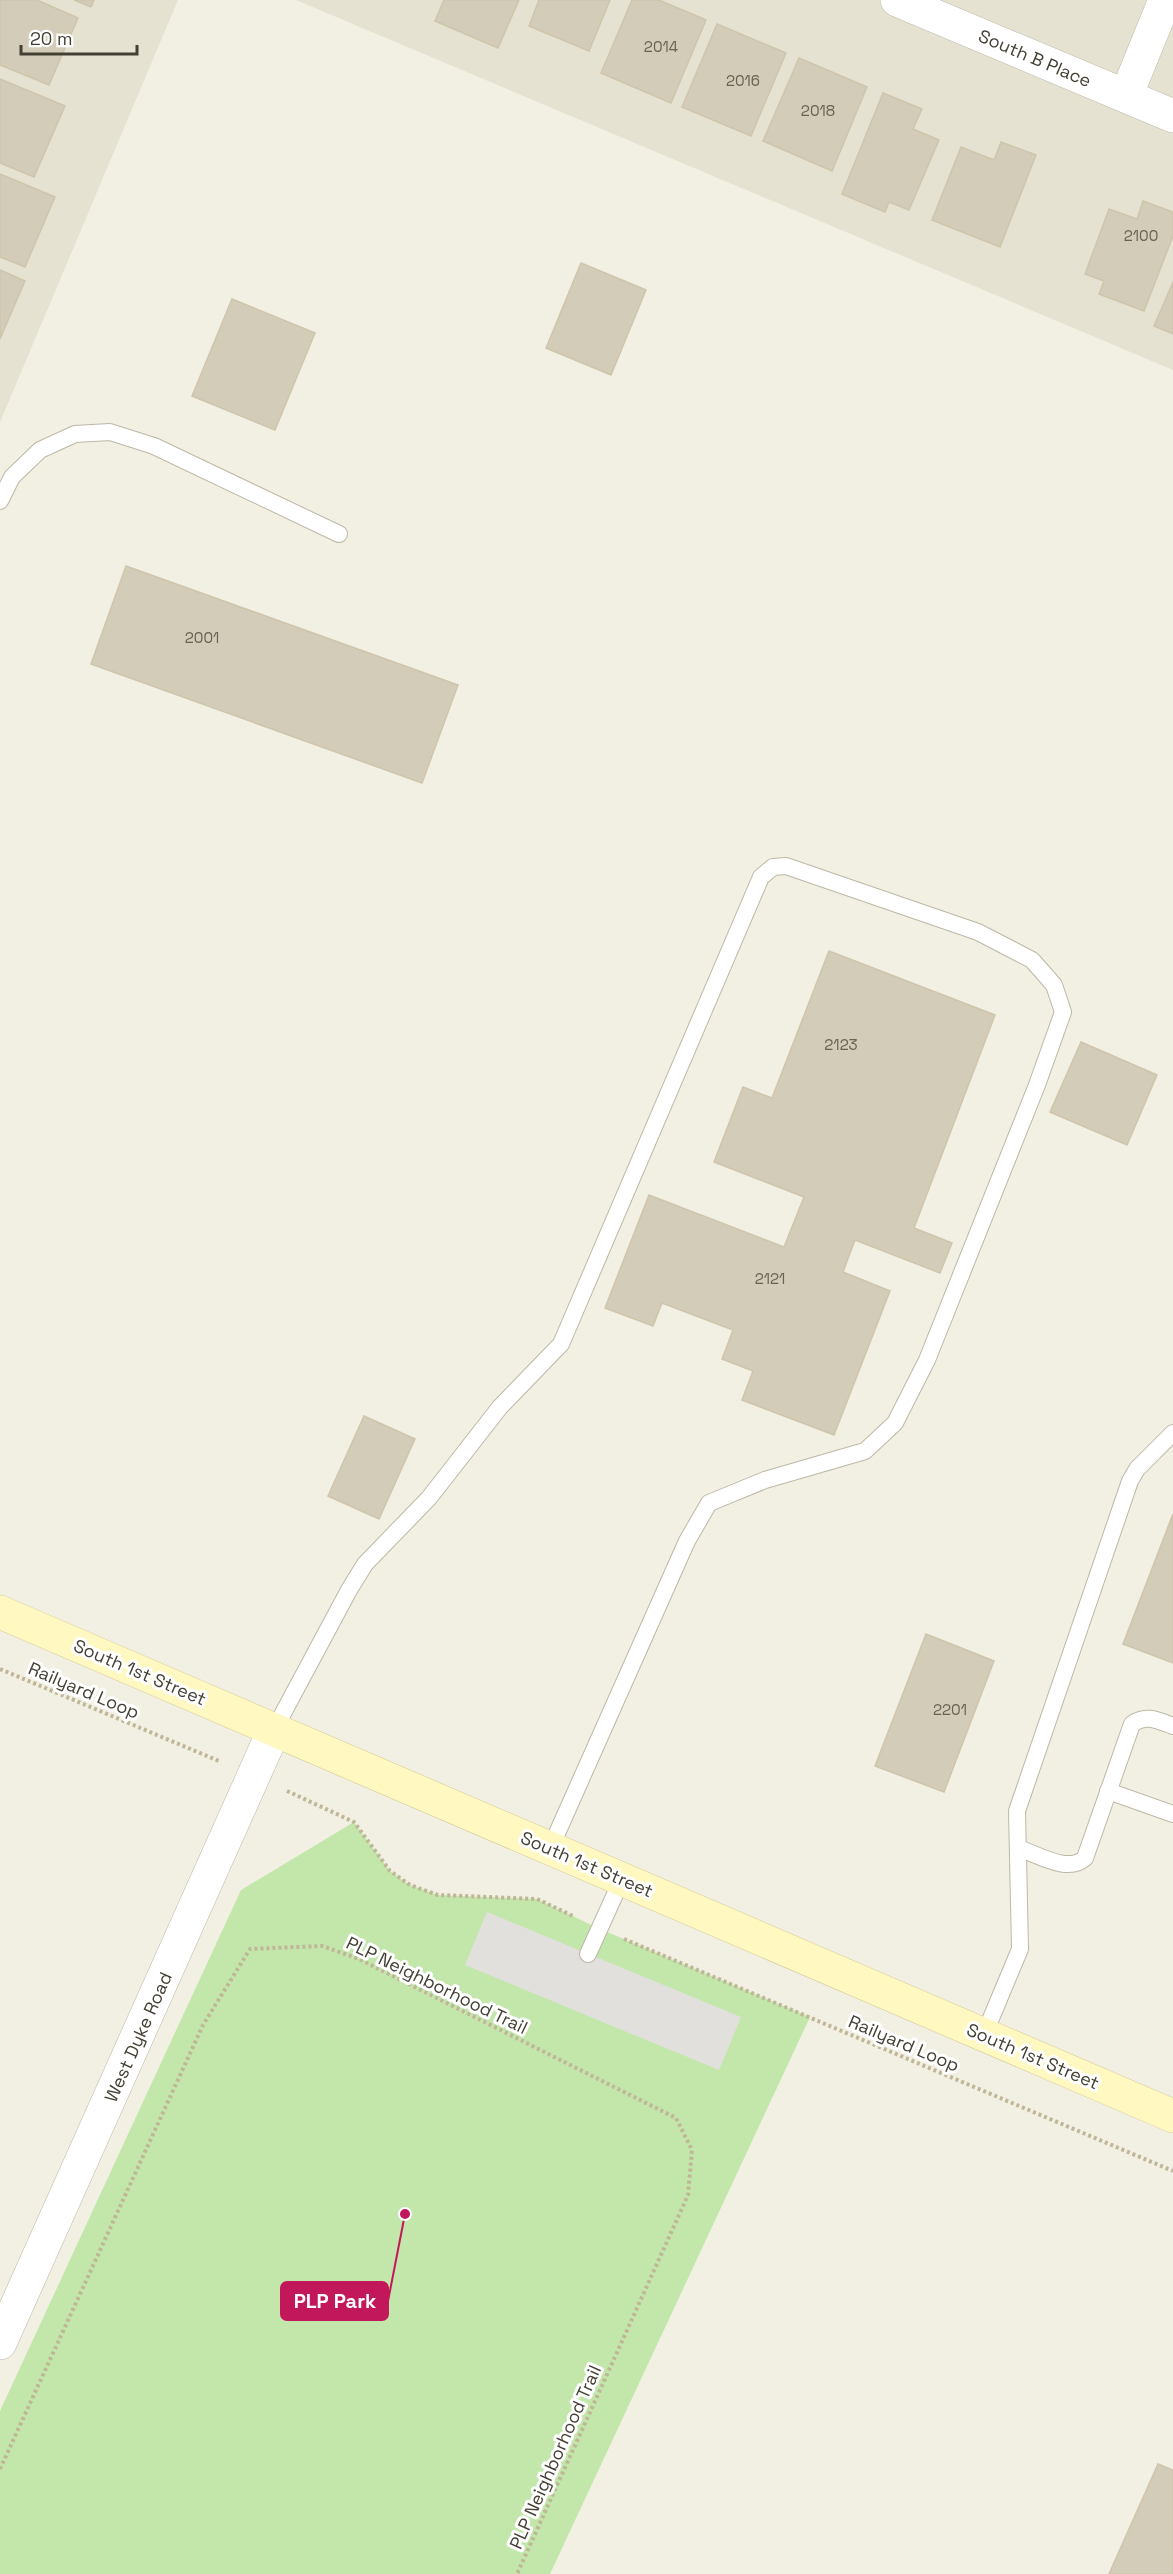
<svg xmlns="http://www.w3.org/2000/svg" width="1173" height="2574" font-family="'Space Grotesk',sans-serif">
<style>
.residential{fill:#e6e2d1}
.green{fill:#c3e7ab}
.parking{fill:#e2e0dc}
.building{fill:#d3ccb8;stroke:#cec5ac;stroke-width:1.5}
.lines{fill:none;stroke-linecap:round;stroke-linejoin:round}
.service-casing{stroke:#bdb8a6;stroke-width:18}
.minor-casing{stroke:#bdb8a6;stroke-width:34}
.secondary-casing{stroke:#d2ca92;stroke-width:34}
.path{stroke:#bfb697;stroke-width:4;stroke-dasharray:3 3;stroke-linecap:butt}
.service{stroke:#fff;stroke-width:16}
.minor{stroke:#fff;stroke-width:33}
.secondary{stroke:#fff8c0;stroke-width:33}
.labels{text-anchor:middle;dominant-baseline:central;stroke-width:6;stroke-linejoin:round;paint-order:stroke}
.number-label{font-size:15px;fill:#676254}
.street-label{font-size:18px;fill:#433f33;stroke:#fff}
.leader{fill:none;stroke:#c2185b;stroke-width:2}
.callout-dot{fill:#c2185b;stroke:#fff;stroke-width:2}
.callout{fill:#c2185b;stroke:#c2185b;stroke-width:2}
.callout-label{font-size:20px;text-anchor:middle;font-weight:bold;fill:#fff}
</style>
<rect width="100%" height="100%" fill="#f2efe3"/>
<g class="residential">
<path d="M0,0h178l-178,422z"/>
<path d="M296,0h877v370z"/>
</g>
<path class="green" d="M354,1822l36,49 20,14 28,10 99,4 63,30 210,88 -260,557h-550v-163l241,-521z"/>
<path class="parking" d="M487,1912l254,105 -22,53 -254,-105z"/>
<g class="building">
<path d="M0,0h37l41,18 -29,67 -49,-20z"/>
<path d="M74,0h20l-3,7z"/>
<path d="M444,0h75l-21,48 -63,-27z"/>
<path d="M539,0h71l-21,51 -60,-25z"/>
<path d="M632,0h27l47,20 -35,83 -70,-30z"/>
<path d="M717,24l69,29 -35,83 -69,-29z"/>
<path d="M799,58l68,29 -35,84 -69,-30z"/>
<path d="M0,79l65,27 -31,71 -34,-14z"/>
<path d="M883,93l39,16 -9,20 26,11 -30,70 -20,-8 -4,10 -43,-18z"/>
<path d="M1001,142l35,13 -36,92 -68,-27 29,-73 33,13z"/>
<path d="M0,174l55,23 -30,70 -25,-10z"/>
<path d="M1143,201l30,11v24l-29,75 -45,-17 5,-13 -19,-7 24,-65 28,10z"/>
<path d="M581,263l65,27 -35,85 -65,-27z"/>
<path d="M0,270l25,11 -25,58z"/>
<path d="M1173,282v52l-19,-8z"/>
<path d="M232,299l83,34 -40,97 -83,-34z"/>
<path d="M126,566l332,119 -36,98 -331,-119z"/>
<path d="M829,951l166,64 -81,213 38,15 -12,30 -85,-33 -12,32 47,19 -56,144 -92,-35 11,-29 -31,-12 11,-29 -71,-27 -9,23 -48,-18 44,-113 135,52 20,-50 -90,-35 29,-75 29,11z"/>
<path d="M1081,1042l76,33 -30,70 -77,-33z"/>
<path d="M364,1416l51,23 -36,80 -51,-23z"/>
<path d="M1173,1514v149l-50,-19z"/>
<path d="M926,1634l68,27 -50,131 -69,-26z"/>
<path d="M1158,2464l15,6v104h-64z"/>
</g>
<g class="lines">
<g class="service-casing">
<g id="service">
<path d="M0,501l12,-24 28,-27 35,-16 35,-2 44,14 185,88"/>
<path d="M274,1730l75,-140 16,-26 64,-66 71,-91 61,-63 200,-467 12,-10 13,-1 192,66 54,28 22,25 9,27 -26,73 -110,275 -32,63 -30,28 -100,29 -56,23 -22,38 -137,308"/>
<path d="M1108,1791l65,23"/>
<path d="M1018,1848c19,6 50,26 67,10l47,-134c14,-10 25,-4 41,2"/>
<path d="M588,1954l34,-75"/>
<path d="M984,2035l36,-86 -3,-138 113,-330 7,-12 36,-36"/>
</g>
</g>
<g class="minor-casing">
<g id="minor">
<path d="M897,0l276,116"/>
<path d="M1126,96l39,-96"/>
<path d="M0,2343l274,-613"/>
</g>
</g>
<g class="secondary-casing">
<path id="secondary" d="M0,1612l1173,504"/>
</g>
<g class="path">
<path d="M0,1669l219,92"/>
<path d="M287,1791l67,31 36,49 20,14 28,10 99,4 36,17"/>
<path d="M624,1939l549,232"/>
<path d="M0,2469l203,-444 47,-76 72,-3 37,13 317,159 16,32 -4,45 -171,379"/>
</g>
<use href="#service" class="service"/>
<use href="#minor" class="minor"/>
<use href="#secondary" class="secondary"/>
</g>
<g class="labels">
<g class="number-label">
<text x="661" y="46">2014</text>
<text x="743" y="80">2016</text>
<text x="818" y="110">2018</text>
<text x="1141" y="235">2100</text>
<text x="202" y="637">2001</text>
<text x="841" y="1044">2123</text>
<text x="770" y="1278">2121</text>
<text x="950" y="1709">2201</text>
</g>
<g class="street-label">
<text transform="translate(1035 58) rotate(23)">South B Place</text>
<text transform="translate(140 1672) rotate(23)">South 1st Street</text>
<text transform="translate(84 1690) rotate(23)">Railyard Loop</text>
<text transform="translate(587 1864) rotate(23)">South 1st Street</text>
<text transform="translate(437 1985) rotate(26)">PLP Neighborhood Trail</text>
<text transform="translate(138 2037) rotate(-66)">West Dyke Road</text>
<text transform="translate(904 2043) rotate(23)">Railyard Loop</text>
<text transform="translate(1033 2056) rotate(23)">South 1st Street</text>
<text transform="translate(555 2457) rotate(-66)">PLP Neighborhood Trail</text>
</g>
</g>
<path class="leader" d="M405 2214L388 2301"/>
<circle class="callout-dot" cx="405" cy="2214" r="6"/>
<rect class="callout" x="281" y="2282" width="107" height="38" rx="6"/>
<g class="callout-label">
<text x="335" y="2308">PLP Park</text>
</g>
<path d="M21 45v9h116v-9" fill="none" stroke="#433f33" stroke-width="3"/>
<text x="30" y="45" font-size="18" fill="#433f33" stroke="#ffffff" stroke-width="4.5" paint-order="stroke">20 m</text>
</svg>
